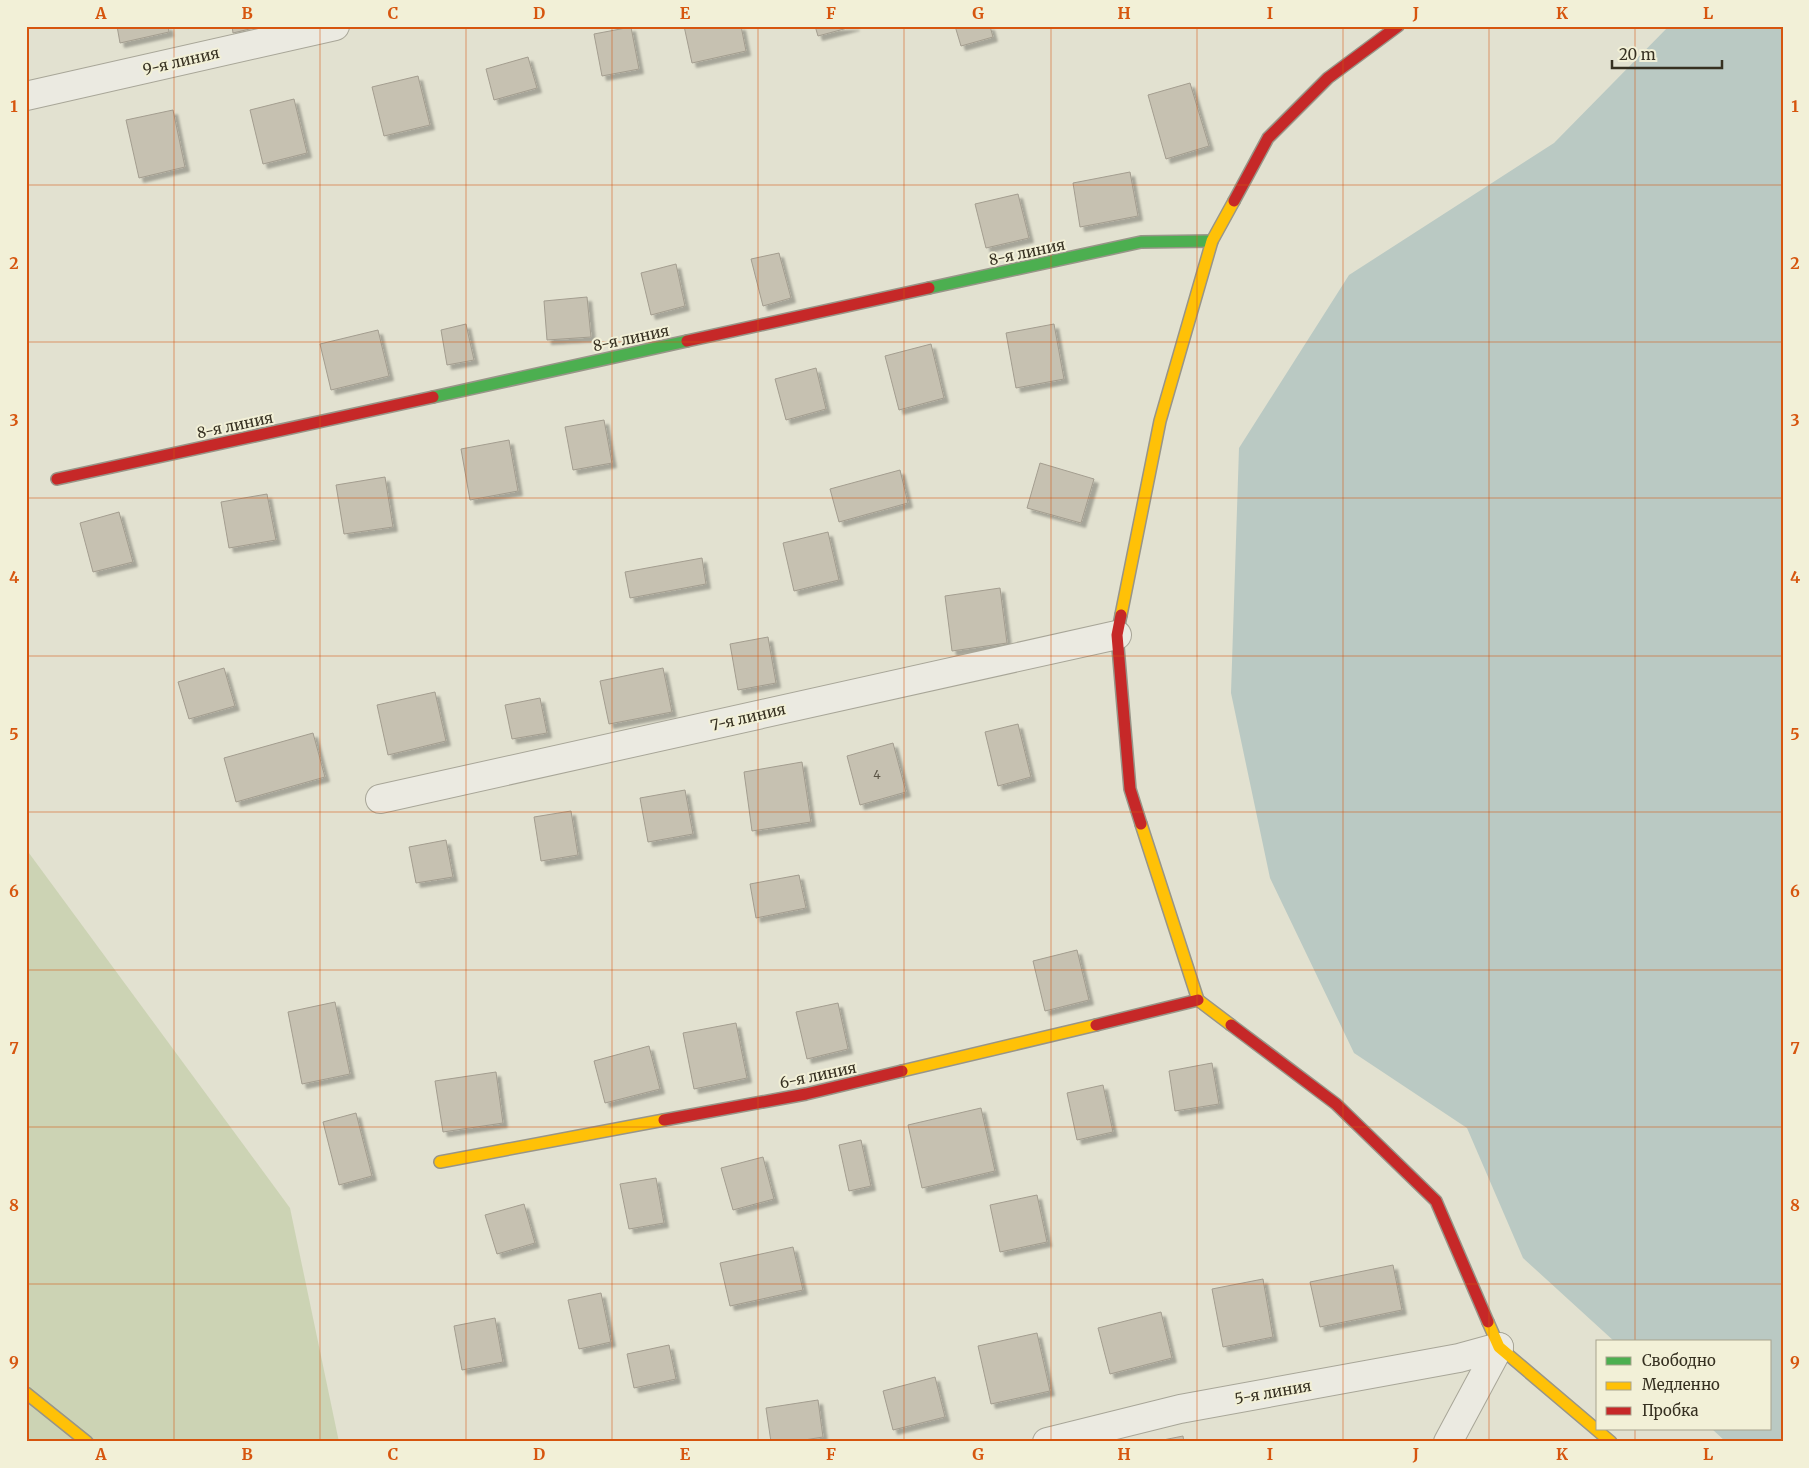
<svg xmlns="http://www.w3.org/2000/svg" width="1809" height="1468" font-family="Merriweather,serif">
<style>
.green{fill:#ccd3b4}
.water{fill:#bac9c3}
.building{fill:#c6c1b1;stroke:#a39d8f;filter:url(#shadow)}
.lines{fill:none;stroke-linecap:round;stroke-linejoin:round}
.street-casing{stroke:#a8a698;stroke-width:30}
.fast-casing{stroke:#989588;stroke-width:14}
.slow-casing{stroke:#989588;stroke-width:14}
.jam-casing{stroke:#989588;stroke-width:14}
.street{stroke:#ebeae1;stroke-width:28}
.fast{stroke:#4caf50;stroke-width:11}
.slow{stroke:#ffc107;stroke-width:11}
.jam{stroke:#c62828;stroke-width:11}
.grid{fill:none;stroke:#d6550e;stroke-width:1;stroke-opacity:0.55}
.labels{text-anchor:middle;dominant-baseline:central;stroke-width:4;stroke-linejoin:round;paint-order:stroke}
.number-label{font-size:12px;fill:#5a5445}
.street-label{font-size:15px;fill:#363021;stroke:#f2f0d7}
.neatline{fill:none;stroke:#d6550e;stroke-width:2}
.grid-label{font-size:16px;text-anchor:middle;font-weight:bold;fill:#d6550e}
</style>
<defs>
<filter id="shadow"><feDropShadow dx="4.5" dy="4.5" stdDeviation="1" flood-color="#0004"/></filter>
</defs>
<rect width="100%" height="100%" fill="#e2e1d0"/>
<path class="green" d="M26,849l264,359 49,234h-313z"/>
<path class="water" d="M1669,26h114v1416h-57l-14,-13h58v-87h-155l-92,-84 -56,-130 -113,-75 -84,-175 -39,-185 8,-245 110,-173 205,-132z"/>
<g class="building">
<path d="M117,26h51l1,6 -49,11z"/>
<path d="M232,26h30l-29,7z"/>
<path d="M684,26h57l5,25 -54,12z"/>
<path d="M815,26h40l-37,10z"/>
<path d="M955,26h35l3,11 -32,9z"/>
<path d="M631,27l8,42 -37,7 -8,-42z"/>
<path d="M528,57l9,31 -43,12 -8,-31z"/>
<path d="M418,76l12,49 -46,11 -12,-49z"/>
<path d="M1190,83l19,63 -43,13 -18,-64z"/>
<path d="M294,99l13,54 -44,11 -13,-54z"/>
<path d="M173,110l12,57 -46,11 -13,-58z"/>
<path d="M1130,172l8,44 -58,11 -7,-44z"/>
<path d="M1018,194l11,44 -43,10 -11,-44z"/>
<path d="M779,253l12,45 -28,8 -12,-47z"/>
<path d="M676,264l9,42 -34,9 -10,-42z"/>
<path d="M587,297l4,40 -44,3 -3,-39z"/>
<path d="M466,324l8,36 -27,5 -6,-35z"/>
<path d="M1054,324l10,55 -48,9 -10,-55z"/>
<path d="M378,330l11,46 -58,14 -11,-46z"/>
<path d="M931,344l13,54 -45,12 -14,-54z"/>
<path d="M816,368l10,41 -40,11 -11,-41z"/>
<path d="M604,420l8,43 -39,7 -8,-43z"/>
<path d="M509,440l9,51 -48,9 -9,-51z"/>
<path d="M1040,463l54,16 -13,44 -54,-15z"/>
<path d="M900,470l8,33 -69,19 -9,-33z"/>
<path d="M385,477l8,50 -49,7 -8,-49z"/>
<path d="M267,494l9,46 -47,8 -8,-46z"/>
<path d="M119,512l14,50 -40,10 -13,-49z"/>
<path d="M828,532l11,48 -45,11 -11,-48z"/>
<path d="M702,558l4,26 -76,14 -5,-26z"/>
<path d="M1000,588l7,55 -55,8 -7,-55z"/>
<path d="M768,637l8,46 -38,7 -8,-46z"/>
<path d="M224,668l11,38 -46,13 -11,-37z"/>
<path d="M663,668l9,44 -63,12 -9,-43z"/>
<path d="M435,692l11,49 -58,14 -11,-50z"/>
<path d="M540,698l7,35 -35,6 -7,-34z"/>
<path d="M1018,724l13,53 -33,9 -13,-54z"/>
<path d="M313,733l12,44 -89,25 -12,-44z"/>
<path d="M893,743l13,49 -46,13 -13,-49z"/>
<path d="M802,762l9,60 -59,9 -8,-59z"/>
<path d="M685,790l8,44 -45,8 -8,-44z"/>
<path d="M571,811l7,44 -37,6 -7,-44z"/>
<path d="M446,840l7,37 -37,6 -7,-36z"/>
<path d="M799,875l7,33 -50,10 -6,-34z"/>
<path d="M1077,950l12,50 -44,11 -12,-50z"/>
<path d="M335,1002l15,72 -48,10 -14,-72z"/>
<path d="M838,1003l10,46 -41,10 -11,-47z"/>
<path d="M736,1023l11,55 -53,11 -11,-56z"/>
<path d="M649,1046l11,43 -55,14 -11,-42z"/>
<path d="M1212,1063l7,41 -44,7 -6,-40z"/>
<path d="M496,1072l7,51 -60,9 -8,-51z"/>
<path d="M1103,1085l10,47 -36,8 -10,-47z"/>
<path d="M981,1108l14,63 -73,17 -14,-63z"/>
<path d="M356,1113l16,63 -33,9 -16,-63z"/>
<path d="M861,1140l10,46 -22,5 -10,-46z"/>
<path d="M763,1157l11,42 -41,11 -12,-42z"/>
<path d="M656,1178l8,45 -35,6 -9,-45z"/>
<path d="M1037,1195l10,47 -47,10 -10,-47z"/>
<path d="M524,1204l11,39 -38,11 -12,-39z"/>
<path d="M793,1247l10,43 -73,16 -10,-43z"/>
<path d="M1393,1265l9,45 -82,17 -10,-45z"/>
<path d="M1263,1279l10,58 -50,10 -11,-58z"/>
<path d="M601,1293l10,49 -32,7 -11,-49z"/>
<path d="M1161,1312l11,46 -62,16 -12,-46z"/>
<path d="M495,1318l8,44 -41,8 -8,-44z"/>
<path d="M1037,1333l13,58 -59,13 -13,-58z"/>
<path d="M669,1345l7,34 -42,9 -7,-34z"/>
<path d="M935,1377l10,40 -52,13 -10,-39z"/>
<path d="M818,1400l5,37 -31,5h-21l-5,-34z"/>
<path d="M1183,1436l1,6h-31z"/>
</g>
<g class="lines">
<g class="street-casing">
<g id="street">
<path d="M26,96l309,-70"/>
<path d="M380,799l737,-164"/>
<path d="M1047,1442l133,-33 279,-51 40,-11"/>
<path d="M1448,1442l51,-95"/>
</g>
</g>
<g class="fast-casing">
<g id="fast">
<path d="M929,288l212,-46 71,-1"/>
<path d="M433,397l254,-56"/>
</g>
</g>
<g class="slow-casing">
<g id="slow">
<path d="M1121,615l39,-194 52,-180 22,-40"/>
<path d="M1141,824l57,176 33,25"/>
<path d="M902,1071l194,-46"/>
<path d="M440,1162l224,-42"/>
<path d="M1488,1322l11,25 112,95"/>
<path d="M26,1393l61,49"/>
</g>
</g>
<g class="jam-casing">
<g id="jam">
<path d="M1234,201l34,-63 60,-60 70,-52"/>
<path d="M687,341l242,-53"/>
<path d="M57,479l376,-82"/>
<path d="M1121,615l-4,20 13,154 11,35"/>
<path d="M1096,1025l102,-25"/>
<path d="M1231,1025l105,79 100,97 52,121"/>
<path d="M664,1120l142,-26 96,-23"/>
</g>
</g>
<use href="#street" class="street"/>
<use href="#fast" class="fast"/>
<use href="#slow" class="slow"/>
<use href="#jam" class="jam"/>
</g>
<path class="grid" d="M174,26v1416M320,26v1416M466,26v1416M612,26v1416M758,26v1416M904,26v1416M1051,26v1416M1197,26v1416M1343,26v1416M1489,26v1416M1635,26v1316M26,185h1757M26,342h1757M26,498h1757M26,656h1757M26,812h1757M26,970h1757M26,1127h1757M26,1284h1757M1635,1429v13"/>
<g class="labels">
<g class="number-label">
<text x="877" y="774">4</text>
</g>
<g class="street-label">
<text transform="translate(181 61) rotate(-13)">9-я линия</text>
<text transform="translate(1027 252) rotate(-12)">8-я линия</text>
<text transform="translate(631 338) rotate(-12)">8-я линия</text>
<text transform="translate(235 425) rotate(-12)">8-я линия</text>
<text transform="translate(748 717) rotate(-13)">7-я линия</text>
<text transform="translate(818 1075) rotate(-12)">6-я линия</text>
<text transform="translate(1273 1392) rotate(-10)">5-я линия</text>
</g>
</g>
<rect width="1809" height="1468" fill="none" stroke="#f2f0d7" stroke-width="55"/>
<rect x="1596" y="1340" width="175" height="90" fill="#f2f0d7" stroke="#a7a38e"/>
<rect x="1606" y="1357" width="25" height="8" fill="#4caf50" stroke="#a7a38e"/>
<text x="1642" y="1366" font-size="15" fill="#363021">Свободно</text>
<rect x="1606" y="1382" width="25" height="8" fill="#ffc107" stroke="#a7a38e"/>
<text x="1642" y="1390" font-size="15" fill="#363021">Медленно</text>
<rect x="1606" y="1407" width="25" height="8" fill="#c62828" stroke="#a7a38e"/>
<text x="1642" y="1416" font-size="15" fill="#363021">Пробка</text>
<path d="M1612 60v8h110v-8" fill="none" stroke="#363021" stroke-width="2.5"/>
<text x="1619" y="60" font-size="15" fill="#363021" stroke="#f2f0d7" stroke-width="4" paint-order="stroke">20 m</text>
<rect x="28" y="28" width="1754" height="1412" class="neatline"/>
<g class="grid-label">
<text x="101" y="19">A</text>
<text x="247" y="19">B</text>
<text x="393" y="19">C</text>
<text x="539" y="19">D</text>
<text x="685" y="19">E</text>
<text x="831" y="19">F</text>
<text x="978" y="19">G</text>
<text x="1124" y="19">H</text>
<text x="1270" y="19">I</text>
<text x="1416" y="19">J</text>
<text x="1562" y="19">K</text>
<text x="1708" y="19">L</text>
<text x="14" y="112">1</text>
<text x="1795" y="112">1</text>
<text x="14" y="269">2</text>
<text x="1795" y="269">2</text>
<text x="14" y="426">3</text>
<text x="1795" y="426">3</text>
<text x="14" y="583">4</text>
<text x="1795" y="583">4</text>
<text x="14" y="740">5</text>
<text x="1795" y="740">5</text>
<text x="14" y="897">6</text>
<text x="1795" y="897">6</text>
<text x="14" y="1054">7</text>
<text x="1795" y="1054">7</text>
<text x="14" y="1211">8</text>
<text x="1795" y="1211">8</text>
<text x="14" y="1368">9</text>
<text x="1795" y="1368">9</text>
<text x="101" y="1460">A</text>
<text x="247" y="1460">B</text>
<text x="393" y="1460">C</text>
<text x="539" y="1460">D</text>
<text x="685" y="1460">E</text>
<text x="831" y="1460">F</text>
<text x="978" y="1460">G</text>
<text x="1124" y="1460">H</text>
<text x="1270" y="1460">I</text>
<text x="1416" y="1460">J</text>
<text x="1562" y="1460">K</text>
<text x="1708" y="1460">L</text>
</g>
</svg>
